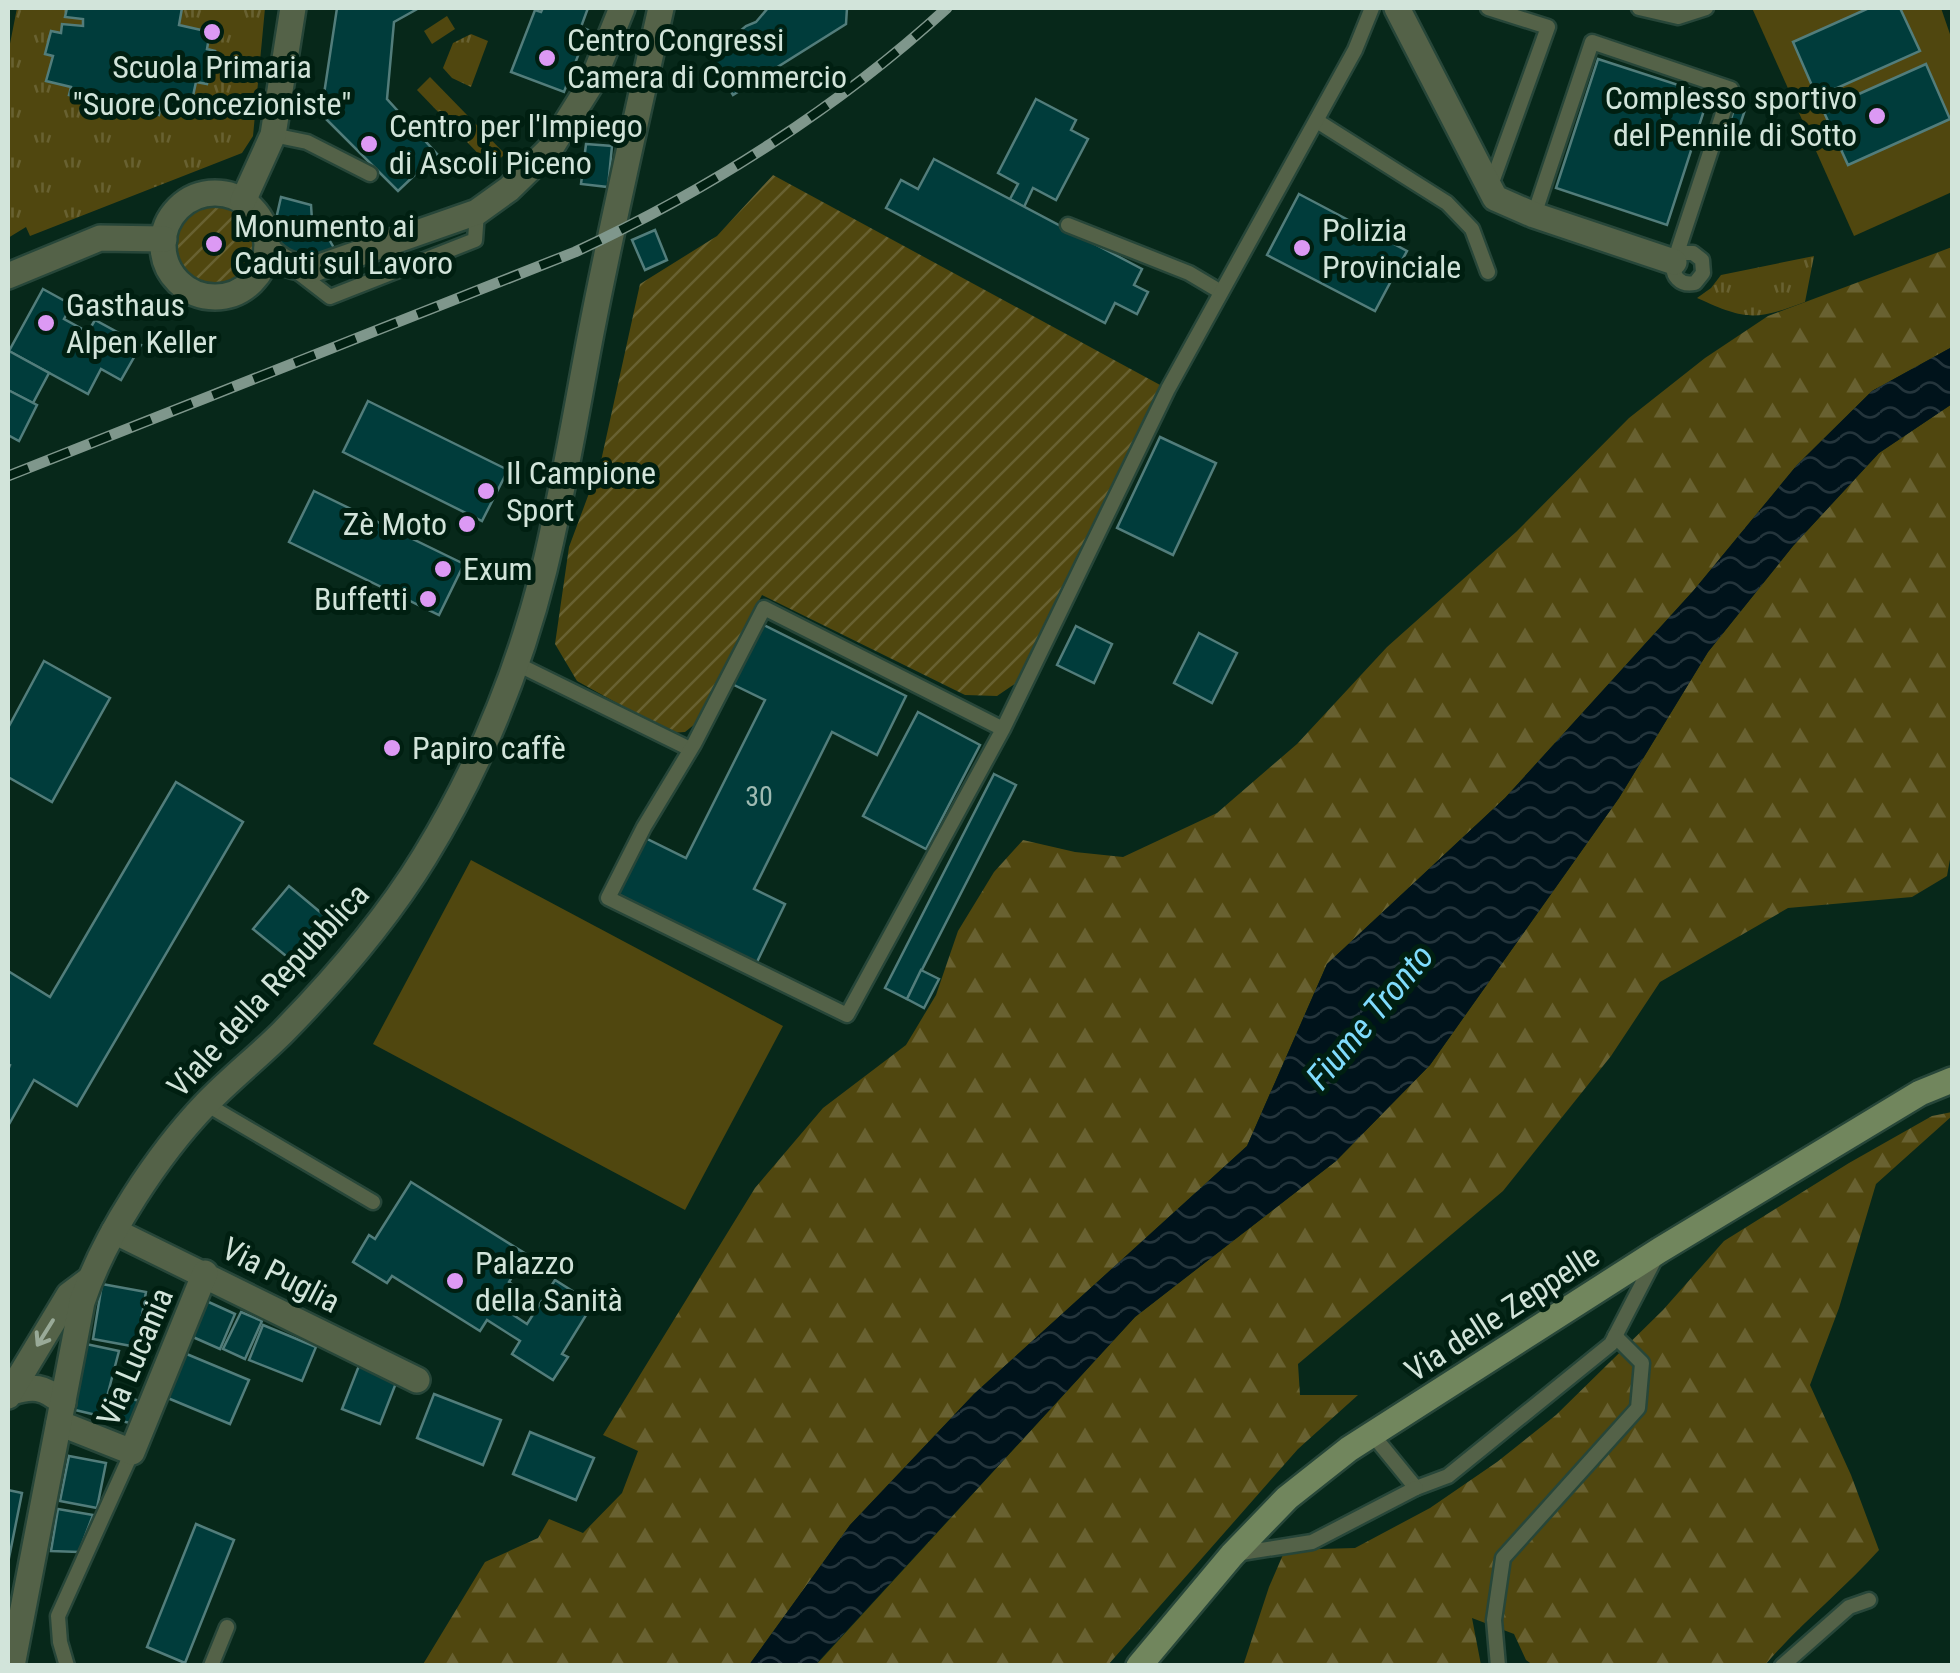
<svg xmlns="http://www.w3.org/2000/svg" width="1960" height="1673" font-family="'Roboto Condensed',sans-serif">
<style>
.forest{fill:url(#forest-firs)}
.park{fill:url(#park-tufts)}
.garden{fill:url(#garden-furrows)}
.pitch{fill:#50470f}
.water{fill:url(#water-waves)}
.building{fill:#003c3b;stroke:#527d7b;stroke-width:2.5}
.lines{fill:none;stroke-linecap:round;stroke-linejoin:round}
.service-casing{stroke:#274639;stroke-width:19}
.minor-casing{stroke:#274639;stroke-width:30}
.tertiary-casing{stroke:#274639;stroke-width:30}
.secondary-casing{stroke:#274639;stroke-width:30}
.service{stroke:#546248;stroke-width:14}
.minor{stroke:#546248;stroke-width:25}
.tertiary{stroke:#546248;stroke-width:25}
.secondary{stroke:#71865d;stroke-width:25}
.rail-casing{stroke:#7f978c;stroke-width:11}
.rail{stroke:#001f11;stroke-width:8;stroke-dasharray:22;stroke-linecap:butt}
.oneway{stroke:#99aa98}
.poi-dot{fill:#dc99f4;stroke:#001f11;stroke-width:4}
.labels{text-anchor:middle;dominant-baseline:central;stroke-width:10;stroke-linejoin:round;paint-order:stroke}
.number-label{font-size:28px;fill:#9ebab2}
.poi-label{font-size:32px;fill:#d2e4da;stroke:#001f11;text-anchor:start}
.street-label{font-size:32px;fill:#d2e4da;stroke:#001f11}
.water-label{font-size:35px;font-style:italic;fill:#7fdbfc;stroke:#001f11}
</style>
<defs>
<pattern id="forest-firs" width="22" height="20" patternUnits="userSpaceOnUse" patternTransform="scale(2.5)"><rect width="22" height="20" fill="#50470f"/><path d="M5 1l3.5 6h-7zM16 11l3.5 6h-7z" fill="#686131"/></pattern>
<pattern id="park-tufts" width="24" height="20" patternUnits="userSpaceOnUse" patternTransform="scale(2.5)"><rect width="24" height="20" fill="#50470f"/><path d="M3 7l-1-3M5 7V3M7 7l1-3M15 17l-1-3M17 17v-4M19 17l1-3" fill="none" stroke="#686131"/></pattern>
<pattern id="garden-furrows" width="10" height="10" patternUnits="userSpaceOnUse" patternTransform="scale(2.5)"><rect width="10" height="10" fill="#50470f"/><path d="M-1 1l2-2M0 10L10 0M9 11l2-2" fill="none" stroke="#686131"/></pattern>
<pattern id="water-waves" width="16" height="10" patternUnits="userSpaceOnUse" patternTransform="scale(2.5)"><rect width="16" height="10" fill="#00131b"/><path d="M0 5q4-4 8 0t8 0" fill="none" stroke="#24353c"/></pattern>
</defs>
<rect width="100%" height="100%" fill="#07281a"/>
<g class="forest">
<path d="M1952,247v100l-80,44 -75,74 -103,125 -189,208 -178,166 -80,182 -273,248 -124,131 -101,140 -327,1 63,-104 53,-24 11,-19 34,14 39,-40 16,-42 -35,-16 152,-247 68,-80 83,-63 30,-50 22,-64 36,-59 29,-32 52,12 48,5 94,-44 80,-69 90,-97 129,-115 113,-114 76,-60 63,-42z"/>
<path d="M1952,404v444l-5,28 -35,21 -124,11 -128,74 -49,74 -108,135 -205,173 2,31h58l-60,54 -190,216 -293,1 320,-349 201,-156 94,-96 189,-267 89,-146 85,-106 86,-93z"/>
<path d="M1952,1112v4l-76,68 -37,124 -29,77 41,90 28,75c-36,40 -79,74 -114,115h-232l-7,-5 -12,-26 -42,-16 9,47 -238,1 26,-79 16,-37 70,-2 75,-40 67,-46 59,-47 107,-105 61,-69 125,-78 83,-47z"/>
</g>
<g class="park">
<path d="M17,8h248l-12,128 -11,17 -212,83 -4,-9 -18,11v-184z"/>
<path d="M447,16l8,13 -23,15 -8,-13z"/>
<path d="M471,34l17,7 -17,46 -19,-9 -9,-10 10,-25z"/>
<path d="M430,77l75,77 -14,13 -74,-77z"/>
<path d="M1814,256l-9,46c-51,19 -59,18 -108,-4l14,-10 10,-13z"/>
</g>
<g class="garden">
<path d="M773,175l389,211 -146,297 -19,13 -32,-1 -203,-100 -67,129 -10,8 -14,1 -94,-52 -22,-37 14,-97 32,-86 39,-177 77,-48z"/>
<circle cx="215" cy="245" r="39"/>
</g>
<g class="pitch">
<path d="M1752,8h189l11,32v152l-98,44z"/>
<path d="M471,860l312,166 -98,184 -312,-166z"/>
</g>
<path class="water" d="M1952,347v57l-73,49 -86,93 -85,106 -89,146 -189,267 -94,96 -201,156 -320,348h-66l101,-140 124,-131 273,-248 80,-182 178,-166 189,-208 103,-125 75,-74z"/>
<g class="building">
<path d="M67,8h115l-3,17 31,7 -3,17 8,2 -8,33 -11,-2 -6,28 -29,-7 -2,12 -90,-20 2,-8 -25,-6 7,-25 -8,-2 6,-23 10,2 1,-9 21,2v-7l-18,-2z"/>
<path d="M337,8h82l-25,14 -7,77 50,55 -39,37 -77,-77z"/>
<path d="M543,8h45l-7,19 7,3 -24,62 -53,-20 24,-62 6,2z"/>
<path d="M768,8h79l-1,16 -113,71 -23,-39 36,-30 10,-4z"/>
<path d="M1869,8h31l20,43 -103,46 -24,-55z"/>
<path d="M1598,59l111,36 -42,130 -111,-37z"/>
<path d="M1926,64l24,55 -102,46 -25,-55z"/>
<path d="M1036,99l40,21 -5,10 17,9 -32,61 -23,-12 -9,19 -14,-8 8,-15 -20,-11z"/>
<path d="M1737,100l10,4 -7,21 -10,-3z"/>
<path d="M586,144l26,2 -4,41 -27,-3z"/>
<path d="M934,159l208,110 -8,16 14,7 -11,22 -22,-11 -10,20 -219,-115 15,-28 17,9z"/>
<path d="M1299,194l108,57 -32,60 -108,-56z"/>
<path d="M281,197l30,8 1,15 7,2 15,26 -30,18 -34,-20z"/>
<path d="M655,230l12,30 -22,10 -13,-30z"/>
<path d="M43,289l29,16 -8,14 24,13 7,-12 46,25 -20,35 -20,-11 -13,25 -79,-43z"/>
<path d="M9,351l40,22 -16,30 -25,-13z"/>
<path d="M8,390l29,15 -18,36 -11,-6z"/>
<path d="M368,401l140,69 -26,51 -139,-69z"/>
<path d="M1160,437l56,26 -43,92 -56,-27z"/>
<path d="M314,491l150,73 -25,51 -150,-73z"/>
<path d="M762,624l144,72 -29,59 -45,-23 -78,157 31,15 -29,60 -140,-71 27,-56 43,21 79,-158 -33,-16z"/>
<path d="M1076,626l36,18 -18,39 -37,-18z"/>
<path d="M1199,633l38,20 -25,50 -38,-20z"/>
<path d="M44,661l66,37 -58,104 -44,-25v-49z"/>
<path d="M918,712l62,33 -54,104 -63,-33z"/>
<path d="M994,774l22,11 -109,214 -22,-11z"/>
<path d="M176,782l67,40 -166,284 -43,-26 -26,46v-56l2,-5 -2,-1v-93l42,26z"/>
<path d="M289,886l37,31 -35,43 -38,-31z"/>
<path d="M921,970l18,9 -15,29 -17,-9z"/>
<path d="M411,1182l115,72 -17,28 8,6 -13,21 23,15 28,-44 38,24 -31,50 6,3 -15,23 -41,-26 8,-13 -33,-21 -7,11 -88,-55 -5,7 -34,-21 16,-27 6,4z"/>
<path d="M102,1284l44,8 -4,23 17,3 -6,32 -60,-11z"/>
<path d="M202,1299l33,15 -15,35 -34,-15z"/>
<path d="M241,1312l21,9 -17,38 -22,-10z"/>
<path d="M263,1325l53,22 -14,34 -53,-21z"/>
<path d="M86,1344l33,7 -11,42 32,8 -6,23 -63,-15z"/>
<path d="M177,1350l72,30 -19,44 -72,-30z"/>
<path d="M360,1363l38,15 -18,46 -38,-15z"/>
<path d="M434,1394l67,26 -18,45 -66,-27z"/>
<path d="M530,1432l64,26 -18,42 -63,-26z"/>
<path d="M69,1456l37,7 -9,45 -37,-7z"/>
<path d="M8,1490l14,3 -13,65h-1z"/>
<path d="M58,1509l35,6 -14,37 -28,-1z"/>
<path d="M196,1524l38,16 -49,123 -38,-16z"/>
</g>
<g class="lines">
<g class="service-casing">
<g id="service">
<path d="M1488,8l60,19 -58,161"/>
<path d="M1639,8l39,9 28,-9"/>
<path d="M1317,121l130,82 25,26 16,43"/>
<path d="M273,135l34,7 63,32"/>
<path d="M1534,215l58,-173 139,47 -57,173c-3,14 6,24 21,21l8,-10 -1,-13 -9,-7h-11l-8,9"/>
<path d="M1068,225l121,48 32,19"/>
<path d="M295,270l35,27 145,-57 2,-28"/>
<path d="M517,664l173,85"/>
<path d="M1003,729l-156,286 -239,-117 36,-71 50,-83 70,-136 239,121 165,-340 187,-339 17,-42"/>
<path d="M206,1104l167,98"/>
<path d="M1372,1434l44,54 32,-12 163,-132 44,-85"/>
<path d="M1235,1554l77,-12 104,-54"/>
<path d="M67,1666l-7,-24 -2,-26 74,-164"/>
<path d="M211,1666l16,-39"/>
<path d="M1498,1666l-4,-46 9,-62 135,-150 4,-45 -27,-27"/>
<path d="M1782,1666l67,-59 20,-7"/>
</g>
</g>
<g class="minor-casing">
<g id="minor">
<path d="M1397,8l98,190 39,17 140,47"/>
<circle cx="215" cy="245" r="52"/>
<path d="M243,201l30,-66 20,-127"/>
<path d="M267,248c14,16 26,19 47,21l163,-57 32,-23 41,-40 42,-67 30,-74"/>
<path d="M8,276l92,-38 64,1"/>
<path d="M114,1231l303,149"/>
<path d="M9,1393c24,-8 35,-7 54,10"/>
<path d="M8,1396l61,-101 20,-15"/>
<path d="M59,1423l73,29 73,-179"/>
</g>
</g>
<g class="tertiary-casing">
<path id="tertiary" d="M12,1666l70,-364c22,-66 76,-148 124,-198 24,-25 52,-47 77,-72 53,-54 103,-112 142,-176 54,-88 94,-186 119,-286 19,-78 32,-158 47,-237 21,-109 46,-217 70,-325"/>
</g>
<g class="secondary-casing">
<path id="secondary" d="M1139,1666l93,-111 55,-57 62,-49 311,-199 260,-157 32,-13"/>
</g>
<use href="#service" class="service"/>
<use href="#minor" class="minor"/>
<use href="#tertiary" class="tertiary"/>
<use href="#secondary" class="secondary"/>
<g class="rail-casing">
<path id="rail" d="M8,476l567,-224c134,-62 264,-145 372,-244"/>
</g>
<use href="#rail" class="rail"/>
</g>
<defs><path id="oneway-shaft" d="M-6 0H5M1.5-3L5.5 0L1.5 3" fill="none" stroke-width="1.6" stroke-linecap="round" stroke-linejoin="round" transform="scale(2.5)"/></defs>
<use class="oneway" href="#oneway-shaft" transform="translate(45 1333) rotate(122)"/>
<g class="poi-dot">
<circle cx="212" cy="32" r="10"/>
<circle cx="547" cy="58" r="10"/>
<circle cx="1877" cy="116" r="10"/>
<circle cx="369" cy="144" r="10"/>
<circle cx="214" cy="244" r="10"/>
<circle cx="1302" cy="248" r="10"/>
<circle cx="46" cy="323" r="10"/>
<circle cx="486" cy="491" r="10"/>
<circle cx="467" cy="524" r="10"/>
<circle cx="443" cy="569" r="10"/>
<circle cx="428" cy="599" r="10"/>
<circle cx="392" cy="748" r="10"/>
<circle cx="455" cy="1281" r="10"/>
</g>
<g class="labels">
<g class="number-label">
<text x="759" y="796">30</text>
</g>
<g class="poi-label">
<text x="567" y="40">Centro Congressi<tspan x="567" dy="37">Camera di Commercio</tspan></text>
<text x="212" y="67" text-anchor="middle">Scuola Primaria<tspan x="212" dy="37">"Suore Concezioniste"</tspan></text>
<text x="1857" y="98" text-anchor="end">Complesso sportivo<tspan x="1857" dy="37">del Pennile di Sotto</tspan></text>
<text x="389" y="126">Centro per l'Impiego<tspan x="389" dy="37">di Ascoli Piceno</tspan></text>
<text x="234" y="226">Monumento ai<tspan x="234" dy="37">Caduti sul Lavoro</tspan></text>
<text x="1322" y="230">Polizia<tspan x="1322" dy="37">Provinciale</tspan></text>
<text x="66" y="305">Gasthaus<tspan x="66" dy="37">Alpen Keller</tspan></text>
<text x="506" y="473">Il Campione<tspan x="506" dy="37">Sport</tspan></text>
<text x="447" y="524" text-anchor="end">Zè Moto</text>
<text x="463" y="569">Exum</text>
<text x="408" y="599" text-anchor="end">Buffetti</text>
<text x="412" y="748">Papiro caffè</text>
<text x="475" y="1263">Palazzo<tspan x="475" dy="37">della Sanità</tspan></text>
</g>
<g class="street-label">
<text transform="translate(268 990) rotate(-47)">Viale della Repubblica</text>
<text transform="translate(281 1275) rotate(27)">Via Puglia</text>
<text transform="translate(1502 1313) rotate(-33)">Via delle Zeppelle</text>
<text transform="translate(135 1357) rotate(-67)">Via Lucania</text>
</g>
<g class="water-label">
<text transform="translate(1370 1017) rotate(-50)">Fiume Tronto</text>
</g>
</g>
<rect width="1960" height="1673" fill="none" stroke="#d2e4da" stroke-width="20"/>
</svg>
